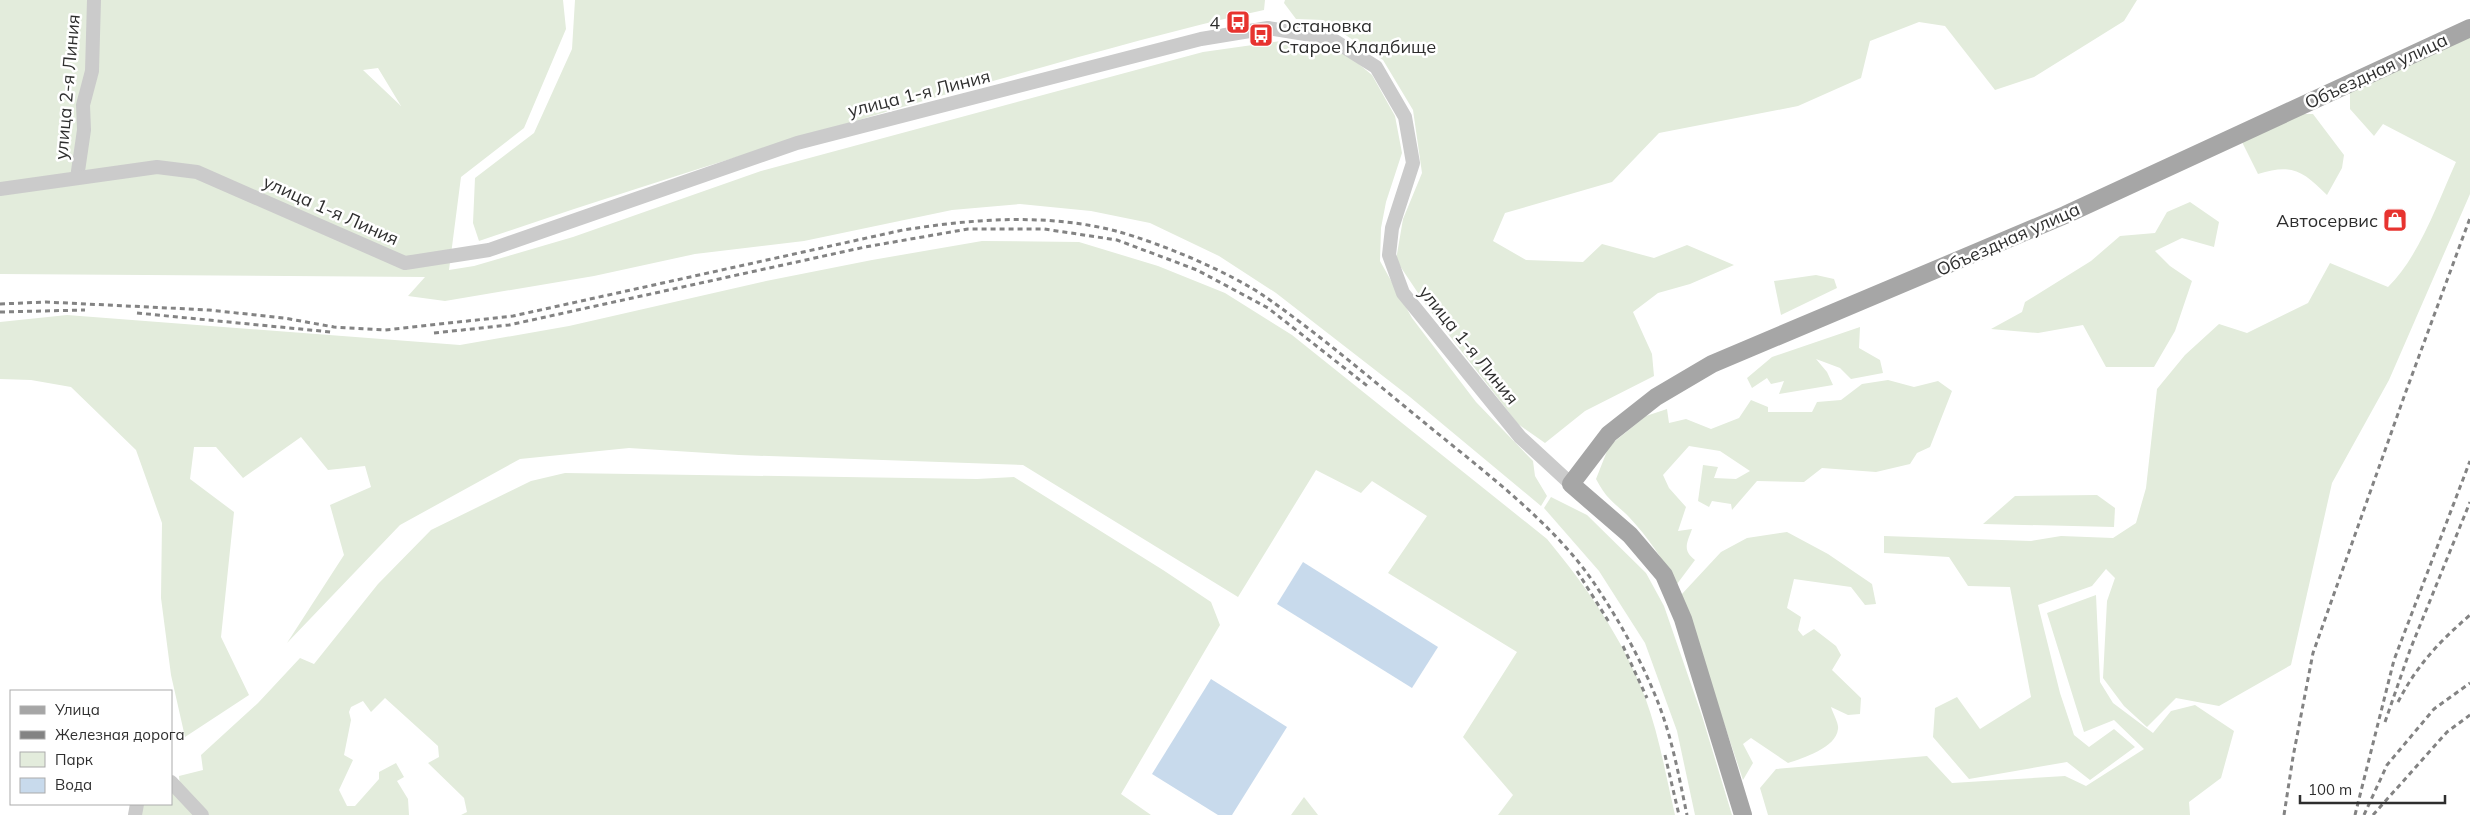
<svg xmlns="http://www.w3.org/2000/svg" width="2470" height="815" font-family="Mulish,sans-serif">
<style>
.green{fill:#e3ecdc;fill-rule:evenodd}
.water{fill:#c8daec}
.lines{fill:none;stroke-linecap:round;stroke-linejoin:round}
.minor{stroke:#cbcbcb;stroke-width:14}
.major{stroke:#a6a6a6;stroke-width:18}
.rail{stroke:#838383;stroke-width:3;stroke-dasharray:5 4;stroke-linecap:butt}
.labels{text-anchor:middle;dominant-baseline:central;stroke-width:5;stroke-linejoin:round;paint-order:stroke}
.poi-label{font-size:18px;fill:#2e2e2e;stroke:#fff;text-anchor:end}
.street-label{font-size:18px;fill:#2e2e2e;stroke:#fff}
</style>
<rect width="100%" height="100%" fill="#fff"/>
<g class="green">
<path d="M0,0h563l3,29 -42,99 -63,49 -12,93 25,-4 99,-29 188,-66 442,-119 78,-11 42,7 25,7 24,20 23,41 7,37 -16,49 -5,26 -1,33 32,57 64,84 57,59 2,15 12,20 -6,10 -131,-109 -134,-104 -57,-37 -69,-33 -59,-12 -71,-7 -68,6 -148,31 -109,13 -101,22 -149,25 -37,-5 17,-19 -425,-3zM378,68l23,38 -38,-36z"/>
<path d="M575,0h690l-1,10c-92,20 -181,46 -271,71 -173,49 -344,102 -514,160l-6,-18 2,-45 59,-45 38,-84z"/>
<path d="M1285,0h852l-13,21 -90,56 -39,13 -50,-64 -26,-4 -49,19 -9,37 -63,28 -139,27 -47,49 -107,31 -12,28 33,19 57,2 19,-18 52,14 33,-13 47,20 -44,19 -32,9 -25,19 19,42 2,22 -69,35 -40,32 -27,-19 -90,-116 -32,-48 7,-41 19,-46 -9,-63 -30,-50 -60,-40 -27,-1 -12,-16z"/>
<path d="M2470,33v161l-81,186 -57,103 -41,182 -72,41 -43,-8 -29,29 -23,-21 -21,-28 4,-77 8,-23 -9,-9 -14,17 -54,19 22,88 14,42 15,12 25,-18 21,18 -45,33 -23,-18 -98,17 -36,-42 2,-29 22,-11 23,32 51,-32 -21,-110 -42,-1 -19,-29 -65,-4v-17l147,5 30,-5 52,2 23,-15 10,-35 11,-99 28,-34 34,-31 28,9 61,-30 22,-40 58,24c31,-30 50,-85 68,-125l-73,-38 -9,12 -24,-27v-18z"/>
<path d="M2300,114h13l31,41 -2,13 -15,27c-24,-24 -35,-32 -69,-21l-16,-32z"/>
<path d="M2190,202l29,20 -5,25 -32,-9 -27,13 15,15 22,15 -17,50 -21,36h-48l-23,-42 -45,8 -47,-4 31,-17 3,-10 66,-41 29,-25 35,-3 12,-21z"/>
<path d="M982,241l97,1 79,24 67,27 67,42 255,204c39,47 76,100 98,158 14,38 21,79 30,118h-177l15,-20 -50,-58 54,-85 -129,-79 39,-57 -55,-35 -11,12 -45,-23 -78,127 -215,-132 -284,-10 -110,-7 -109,11 -120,66 -113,118 57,-88 -14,-50 41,-18 -6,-21 -37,4 -27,-33 -58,41 -27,-31h-22l-4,32 44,33 -13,125 28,58 -64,42 -14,-62 -10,-77 1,-75 -26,-73 -65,-63 -40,-7 -31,-1v-57l67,-7 393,30 109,-19 197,-45 106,-21z"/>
<path d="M1816,275l18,4 3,9 -56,27 -7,-34z"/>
<path d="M1860,327l-1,21 21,12 3,13 -32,6 -11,-11 -24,-9 11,13 6,13 -54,9 5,-13 -13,3 -4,-6 -15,10 -5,-10 25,-21z"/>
<path d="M1888,380l26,7 24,-6 14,10 -22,56 -13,6 -7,11 -34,8 -54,-4 -18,14 -47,-1 -25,29 -1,-6 -19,-3 -3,6 -11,-6 5,-36 15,2 -4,11 22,1 14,-8 -30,-20 -31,-5 -26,29 6,13 17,19 -8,24 14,-2c-5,14 -10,21 3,31l-18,24c-14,-24 -29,-47 -48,-67 -17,-17 -21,-16 -33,-38l13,-33 37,-30 21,-7 2,14 17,-4 25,10 28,-11 12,-18 17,7v5h44l5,-10 24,-2 21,-16z"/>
<path d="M565,473l412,6 37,-2 149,93 48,32 9,23 -99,169 30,21h-690l6,-3 -3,-14 -36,-35 11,-6 -1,-11 -53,-48 -14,14 -8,-11 -12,6 -2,5 2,8 -7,35 9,5 -14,30 8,16h8l24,-27v-7l17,-9 8,14 -7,4 11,18 1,16h-271l2,-11h31v-15l10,9 -2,-22 24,-6 -2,-15 57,-52 42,-45 14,6 64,-80 53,-54 100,-49z"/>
<path d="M2097,495l18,13 -1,19 -131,-3 32,-28z"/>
<path d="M1551,497l36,18 59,58 18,33 38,110 30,99h-37l-18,-84 -32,-88 -46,-72 -55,-63z"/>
<path d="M1787,532l41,22 44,30 4,20 -11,1 -14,-18 -57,-8 -7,29 14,9 -3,13 5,6 11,-7 22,17 5,9 -9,15 29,28 -1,16 -12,1 -17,-8c2,7 8,16 7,22 -2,19 -35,29 -50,34l-37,-25 -8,6 10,19 -10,17 -62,-185 40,-43 26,-14z"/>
<path d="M2096,595l4,87 13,21 40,30 18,-22 24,-6 39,26 -13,47 -32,24 1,13h-422l-8,-27 16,-19 151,-13 25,27 113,-7 21,10 58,-37 -30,-29 -30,12 -37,-119z"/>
<path d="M1304,797l14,18h-27z"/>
</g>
<g class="water">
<path d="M1303,562l135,85 -26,41 -135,-84z"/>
<path d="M1211,679l76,48 -55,88h-14l-66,-41z"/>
</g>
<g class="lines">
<g class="minor">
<path d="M77,178l7,-48 -1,-25 9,-34 2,-71"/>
<path d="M0,189l157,-22 40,5 208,91 84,-13 308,-107 404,-104 67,-11 62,10 46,29 29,50 8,46 -21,65 -3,27 14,38 117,144 51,47"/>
<path d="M171,782l31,33"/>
<path d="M135,815l2,-11"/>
</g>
<path class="major" d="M1743,815l-60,-196 -19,-44 -34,-40 -59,-51 38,-50 47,-37 56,-33 353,-149 405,-187"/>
<g class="rail">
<path d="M0,304l46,-2 163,8 75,8 50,9 51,3 128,-14 390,-86c70,-11 143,-17 213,1 44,12 114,41 151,67 57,40 110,86 164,130 55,45 123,96 163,155 27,40 53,87 69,133 11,32 17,66 24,99"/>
<path d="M0,312l85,-2"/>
<path d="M137,313l194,19"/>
<path d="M434,333l75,-8 356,-78 103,-18h76l73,11 80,30 71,38 102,80"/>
<path d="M1577,571l32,51"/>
<path d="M1623,646l24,52"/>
<path d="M2398,702c19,-37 41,-60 72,-87"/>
<path d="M2385,722l25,-72 60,-148"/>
<path d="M1665,755l14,60"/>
<path d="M2284,815l9,-58 20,-104 92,-259 65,-176"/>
<path d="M2355,815l39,-155 76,-199"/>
<path d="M2364,815l23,-50 47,-56 36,-26"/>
<path d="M2373,815l74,-83 23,-17"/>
</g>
</g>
<defs>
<g id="bus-square" transform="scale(1.25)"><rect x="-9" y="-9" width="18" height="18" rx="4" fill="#e7332f" stroke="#fff"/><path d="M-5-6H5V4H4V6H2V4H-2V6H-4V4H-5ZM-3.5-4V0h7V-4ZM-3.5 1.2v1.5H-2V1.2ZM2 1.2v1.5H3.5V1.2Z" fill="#fff"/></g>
<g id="shop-square" transform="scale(1.25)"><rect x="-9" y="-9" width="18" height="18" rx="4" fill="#e7332f" stroke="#fff"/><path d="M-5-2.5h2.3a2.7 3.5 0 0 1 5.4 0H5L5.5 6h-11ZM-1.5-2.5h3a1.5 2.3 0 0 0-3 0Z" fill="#fff"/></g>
</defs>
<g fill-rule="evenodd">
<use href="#bus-square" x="1238" y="22"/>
<use href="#bus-square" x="1261" y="35"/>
<use href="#shop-square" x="2395" y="220"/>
</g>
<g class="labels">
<g class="poi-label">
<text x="1220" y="22">4</text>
<text x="1278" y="25" text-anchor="start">Остановка<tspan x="1278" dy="21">Старое Кладбище</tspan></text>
<text x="2378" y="220">Автосервис</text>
</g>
<g class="street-label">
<text transform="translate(2376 71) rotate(-25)">Объездная улица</text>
<text transform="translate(67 87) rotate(-85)">улица 2-я Линия</text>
<text transform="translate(919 93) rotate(-14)">улица 1-я Линия</text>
<text transform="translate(331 210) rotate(24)">улица 1-я Линия</text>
<text transform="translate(2008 239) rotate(-24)">Объездная улица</text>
<text transform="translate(1469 345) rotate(51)">улица 1-я Линия</text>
</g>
</g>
<rect x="10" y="690" width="162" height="115" fill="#ffffff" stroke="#ababab"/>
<rect x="20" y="706" width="25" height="8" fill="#a6a6a6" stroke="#ababab"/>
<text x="55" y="715" font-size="15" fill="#2e2e2e">Улица</text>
<rect x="20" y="731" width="25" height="8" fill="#838383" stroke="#ababab"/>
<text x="55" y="740" font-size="15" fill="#2e2e2e">Железная дорога</text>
<rect x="20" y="752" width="25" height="15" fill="#e3ecdc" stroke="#ababab"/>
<text x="55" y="765" font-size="15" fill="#2e2e2e">Парк</text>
<rect x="20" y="778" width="25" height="15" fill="#c8daec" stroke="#ababab"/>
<text x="55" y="790" font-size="15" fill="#2e2e2e">Вода</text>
<path d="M2300 795v8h145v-8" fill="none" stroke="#2e2e2e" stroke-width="2.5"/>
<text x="2308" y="795" font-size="15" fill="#2e2e2e" stroke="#ffffff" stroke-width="4" paint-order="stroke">100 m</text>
</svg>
